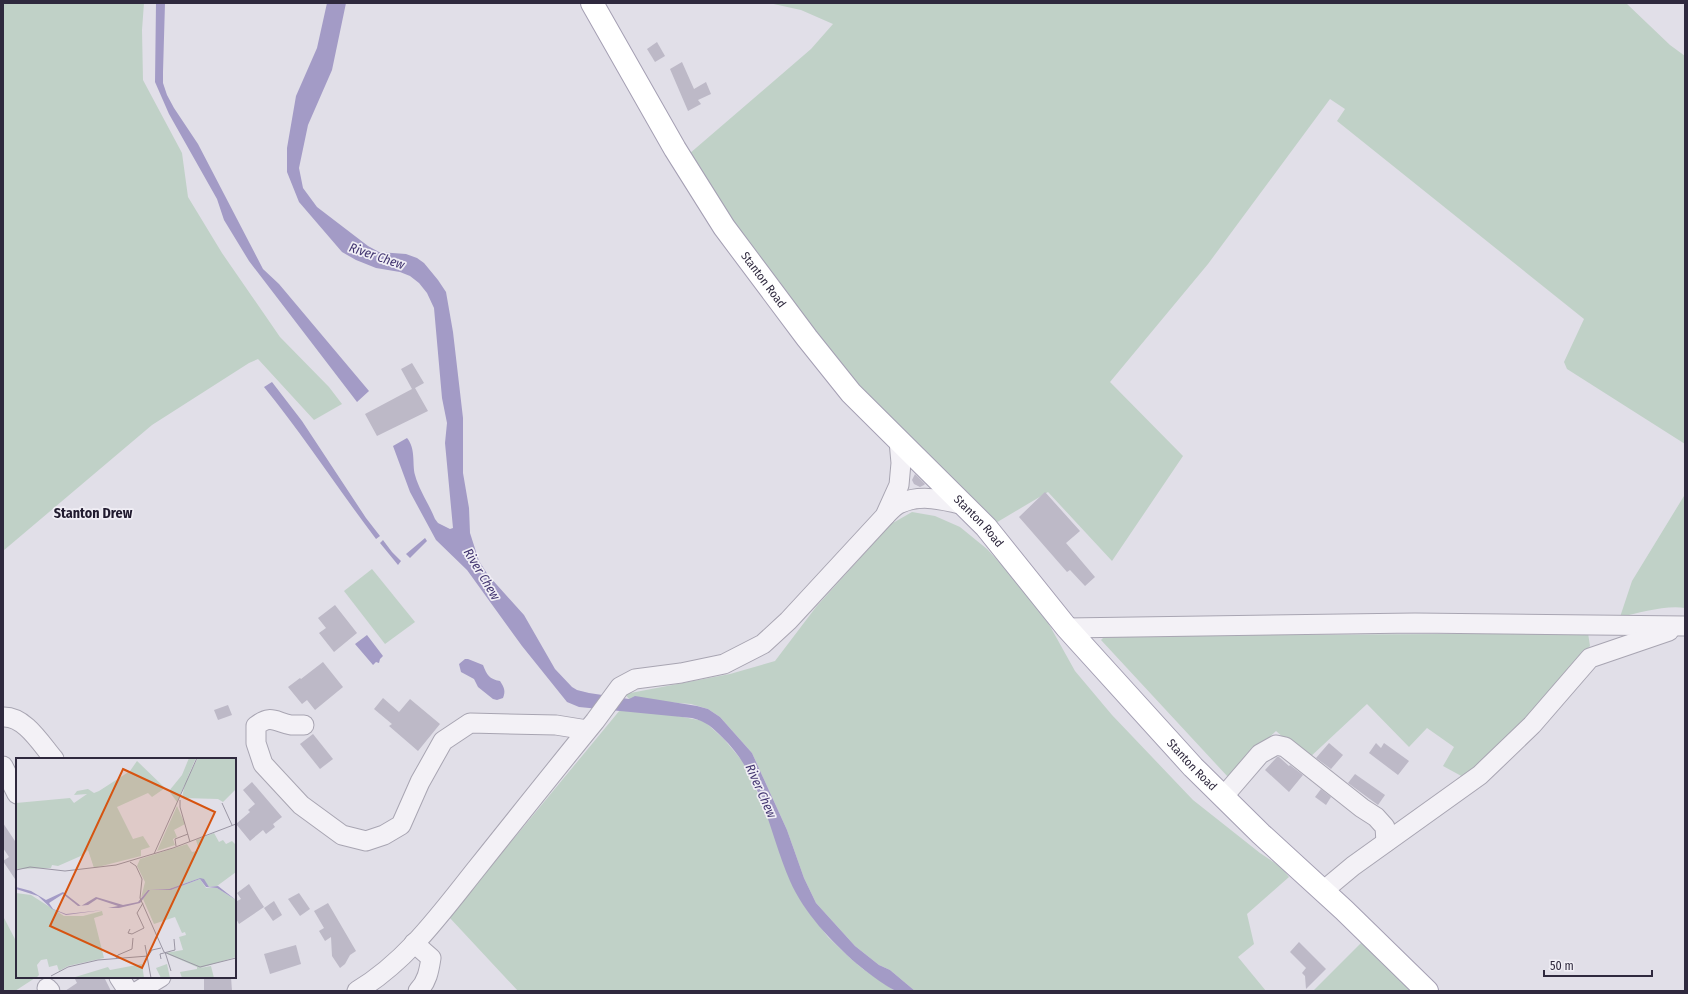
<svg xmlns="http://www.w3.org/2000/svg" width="1688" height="994" font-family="'Fira Sans Condensed',sans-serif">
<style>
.green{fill:#c0d1c7}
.water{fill:#a39bc6}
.building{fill:#bdb9c7}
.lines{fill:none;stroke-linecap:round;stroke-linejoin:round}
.minor-casing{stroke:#a8a5b2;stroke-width:21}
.major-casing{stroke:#a49fb3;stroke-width:24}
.minor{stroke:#f3f1f6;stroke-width:19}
.major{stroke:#fff;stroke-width:22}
.labels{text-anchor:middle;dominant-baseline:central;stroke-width:3.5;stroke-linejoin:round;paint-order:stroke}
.street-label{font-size:12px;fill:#2f293e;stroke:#f0eef5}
.water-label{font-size:13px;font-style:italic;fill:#423570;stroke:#f0eef5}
.quarter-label{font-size:14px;font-weight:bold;fill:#211b2f;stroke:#f0eef5}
.inset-road{fill:none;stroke:#9a96a4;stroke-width:1}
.view{fill:#d65411;fill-opacity:0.15;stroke:#d65411;stroke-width:2}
.inset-edge{fill:none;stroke:#2f293e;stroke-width:2}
</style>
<rect width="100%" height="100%" fill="#e1dfe8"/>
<g class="green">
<path d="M3,3h141l-2,27 1,50 39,73 6,44 34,56 58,84 49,50 13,17 -28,16 -56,-61 -9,4 -97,62 -149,126z"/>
<path d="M769,3h857l44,42 15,11v388l-118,-75 -3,-7 20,-43 -247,-198 8,-12 -15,-10 -122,165 -98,118 73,74 -71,105 -64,-69 -54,32 -175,-179 -101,-145 -29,-46 122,-105 22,-25 -32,-14z"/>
<path d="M1684,496l1,1v111c-20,-3 -45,5 -65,9l12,-36z"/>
<path d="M912,512l23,4 25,11 27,22 49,52 39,70 37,44 81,85 67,53 21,14 8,10 -42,37 7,30 -16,13 28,34h-351l-25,-21 -11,-5 -24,-19 -39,-43 -12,-25 -17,-48 -35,-77 -32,-36 -12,-8 -17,-5 -62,-5 -4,-5 105,-20 45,-13 41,-54 75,-83z"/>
<path d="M372,569l43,53 -30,22 -41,-53z"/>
<path d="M1588,633l2,13 -42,49 -83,83 -22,-12 11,-19 -27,-19 -18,19 -42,-43 -59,55 -32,-28 -48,46 -127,-137 4,-4z"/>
<path d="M620,710l52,5 32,6 20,18 20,24 20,44 41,100 23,30 22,21 13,11 32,22h-377l-69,-74z"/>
<path d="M3,916l14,27v34l18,1 -20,13h-12z"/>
<path d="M1365,939l54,52h-106z"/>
</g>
<g class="water">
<path d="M156,3h9l-2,69v11l4,12 7,13 24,36 65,125 16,15 90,107 -12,11 -108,-141 -25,-41 -7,-21 -48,-85 -14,-32z"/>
<path d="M327,3h19l-14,67 -24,55 -9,43 4,20 14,19 51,39 11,6 27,2 11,4 7,5 14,17 8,12 7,40 10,86v55l6,35 1,25 9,28 9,14 36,40 31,54 17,18 5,3 12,3 40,6 6,-3 62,10 11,3 12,8 32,36 35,77 17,48 12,25 39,43 24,19 11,5 25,21c-6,0 -13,1 -18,0 -7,-1 -34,-22 -40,-27 -26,-23 -53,-51 -67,-83 -21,-48 -28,-106 -68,-144 -10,-10 -15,-15 -30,-19l-113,-11 -12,-5 -45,-56 -55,-76 -31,-30 -26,-48 -17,-46 14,-8c9,11 5,25 8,37 4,15 14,29 20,44l3,4 12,6 3,-1 -8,-85 2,-20 -5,-25 -8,-90 -7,-15 -8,-10 -9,-7 -10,-4 -24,-4 -20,-8 -14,-8 -43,-50 -12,-30v-24l9,-52 21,-48z"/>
<path d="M272,382l30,39 64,97 14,18 -4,3c-38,-50 -72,-103 -112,-152z"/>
<path d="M425,538l2,3 -17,17 -4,-4z"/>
<path d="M383,540l9,12 9,9 -3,4 -18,-22z"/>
<path d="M367,635l16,21 -3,3 -1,4 -3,-1 -3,3 -18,-21z"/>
<path d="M465,659h3l15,6c4,10 6,14 17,16 4,6 6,10 3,17l-6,2 -4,-1 -15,-12 -4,-8 -13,-7 -2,-8z"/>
</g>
<g class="building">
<path d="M657,42l8,14 -10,6 -8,-13z"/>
<path d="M682,62l12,27 12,-7 5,12 -13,6 3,4 -13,7 -18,-42z"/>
<path d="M412,363l12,20 -9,5 13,23 -51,25 -12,-22 47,-25 -11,-20z"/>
<path d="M915,474l10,10 -1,1 -4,2 -6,-3 -2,-4z"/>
<path d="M1045,492l35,39 -14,12 29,34 -10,9 -15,-16 -3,2 -48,-55z"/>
<path d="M335,605l22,28 -23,19 -15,-19 7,-5 -8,-10z"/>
<path d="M323,662l20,25 -28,23 -8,-10 -5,4 -14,-17 12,-9 1,1z"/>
<path d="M383,698l16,14 11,-13 30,25 -22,27 -29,-25 3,-2 -18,-15z"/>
<path d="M228,705l4,10 -14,5 -4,-10z"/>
<path d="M313,734l20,25 -13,10 -20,-25z"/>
<path d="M1329,743l14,12 -12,14 -15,-11z"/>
<path d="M1376,743l5,5 3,-5 25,18 -11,14 -29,-22z"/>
<path d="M1277,757h2l10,9 1,-1 13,10 -14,17 -24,-22z"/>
<path d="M1355,774l30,21 -7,10 -30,-22z"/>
<path d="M252,782l30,35 -9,7 2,3 -9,7 -3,-4 -13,11 -14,-17 14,-12 -2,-2 7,-6 -12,-14z"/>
<path d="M1321,789l10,8 -5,8 -11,-8z"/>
<path d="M3,823l14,21v38l-14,-21 6,-4 -6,-9z"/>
<path d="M249,884l15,23 -25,17 -4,-7v-15l6,-3 -4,-6z"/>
<path d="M299,893l11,16 -10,7 -12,-17z"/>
<path d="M274,901l8,14 -9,6 -9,-13z"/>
<path d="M328,903l28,48 -6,4 -5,9 -5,4 -8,-12 -1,-19 -6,4 -6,-10 5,-3 -10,-17z"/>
<path d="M1299,942l27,27 -20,20 -1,-13 -3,-3 4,-5 -16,-16z"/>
<path d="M296,945l5,19 -31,10 -6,-20z"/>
<path d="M74,977h30l7,14h-46l12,-8z"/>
<path d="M204,977h27l1,14h-28z"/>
</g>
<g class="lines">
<g class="minor-casing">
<g id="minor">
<path d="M886,515c4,-4 9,-10 15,-12 20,-9 43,-3 63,2"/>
<path d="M1067,628l348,-5 270,3"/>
<path d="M3,717c22,-1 38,27 51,42"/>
<path d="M304,725c-4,0 -8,0 -13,0 -16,-3 -20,-11 -35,1v17l7,21 38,41 41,30 24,6 18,-6 17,-10 19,-43 23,-41 27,-18 86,2 31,5"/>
<path d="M3,766l14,28"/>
<path d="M1223,797l37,-43 16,-9 9,2 77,61 14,9 9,10 1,15"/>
<path d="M1323,891l30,-25 127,-91 52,-50 58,-67 79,-27"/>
<path d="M414,943l17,15c-2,13 -4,24 -13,33"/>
<path d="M119,977l9,14"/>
<path d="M47,988l3,3"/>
<path d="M138,991l23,-14"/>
<path d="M357,991c50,-30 84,-78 120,-123 39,-49 78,-98 118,-147l25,-34 15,-8 46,-6 43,-9 39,-20 25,-23 97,-105 14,-31 2,-22 -2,-22"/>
</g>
</g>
<g class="major-casing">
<g id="major">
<path id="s1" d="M592,3l83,146 49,78 83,111 44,55 135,134 81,101 126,139 68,67 83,76 83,81"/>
</g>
</g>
<use href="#minor" class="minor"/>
<use href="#major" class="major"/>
</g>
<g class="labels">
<g class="street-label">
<text stroke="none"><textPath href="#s1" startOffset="326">Stanton Road</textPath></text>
<text stroke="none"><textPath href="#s1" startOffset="650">Stanton Road</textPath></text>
<text stroke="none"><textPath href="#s1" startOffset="974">Stanton Road</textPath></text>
</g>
<g class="water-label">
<text transform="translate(377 256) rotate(19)">River Chew</text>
<text transform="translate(482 574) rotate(59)">River Chew</text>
<text transform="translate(761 791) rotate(66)">River Chew</text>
</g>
<g class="quarter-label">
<text x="93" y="513">Stanton Drew</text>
</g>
</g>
<g transform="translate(16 758)">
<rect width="220" height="220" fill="#e1dfe8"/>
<path d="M173,0h7l-19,44 -8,-11 13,-16zM182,0h38v31l-13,13 -5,-3 -36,-1 3,-15zM121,3l28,27 -13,9 -4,-4 -31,14 16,32 10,-3 7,11 -9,3v6l-47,12 -6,-18 -5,5 -25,11 -6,-1 -1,3 -35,1v-66l54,-5 4,5 13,-9 -13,1 3,-4 11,-2 6,4 5,-2 31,-20zM161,48l8,18 -11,6 3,7 -4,2 2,6 -18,6zM198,75l5,9 4,-2 3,4 6,-3 4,4v27l-19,14 -8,1 -9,-9 -31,11 -21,1 -7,8 4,-16 -8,-16 3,-7 47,-15 5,8 5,-1 2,-1 -3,-10zM184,121l6,9h11l19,12v57l-36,11 11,-2 3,12h-32l-2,-6 17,-3v-2l-32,-14 18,-3 -4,-13 7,-2 -1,-3 -3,1 -7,-16 -21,7 -11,-25 7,-9h21zM0,135l15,2 33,21h19l19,-5 1,4 -9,3 10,40 -36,8 -9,5 -2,-6 -8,2 -2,-8 -6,1 -4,5 2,10 -3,3h-20zM126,206l2,14h-72l36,-11 2,3zM151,206l3,14h-9l-5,-10z" fill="#c0d1c7"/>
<path d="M184,120l4,1 5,8 9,-1 18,14 -19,-12 -11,-1 -6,-8 -29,11h-21l-10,13 -21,5h-11l10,-2 -21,-7 -9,6 -10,1 -15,-12 -14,9 4,6 13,5 37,-4 -37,5 -14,-6 -14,-13 -22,-7v-2l15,4 15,9 17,-8 18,14 15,-9 27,8 15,-3 10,-12 21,-1z" fill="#a39bc6"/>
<path class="inset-road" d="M164,42v7l10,35M206,45l10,22M160,88l-1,-7 13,-5M138,96l43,-96M114,104l6,4 6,13 -2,19 24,54 36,15 36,-9M0,112l14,-3 35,4 51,-6 57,-17 63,-24M114,171l-2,4 4,1 12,-6 -7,-15 6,-10M129,187l6,33M149,194l6,19M132,198l4,-6 9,-2M100,200l2,-3 14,-6 1,-11M145,201l-1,-5 15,-4 -1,-11M35,218l17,-9 30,-7 50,-4"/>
<path class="view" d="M107,11l92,43 -73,156 -92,-42z"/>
<rect width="220" height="220" class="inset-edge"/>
</g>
<rect width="1688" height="994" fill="none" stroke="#2f293e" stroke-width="8"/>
<path d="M1544 970v6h108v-6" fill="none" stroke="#2f293e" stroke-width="2"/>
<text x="1550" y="970" font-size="12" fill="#2f293e" stroke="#f0eef5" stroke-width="3" paint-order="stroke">50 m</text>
</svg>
